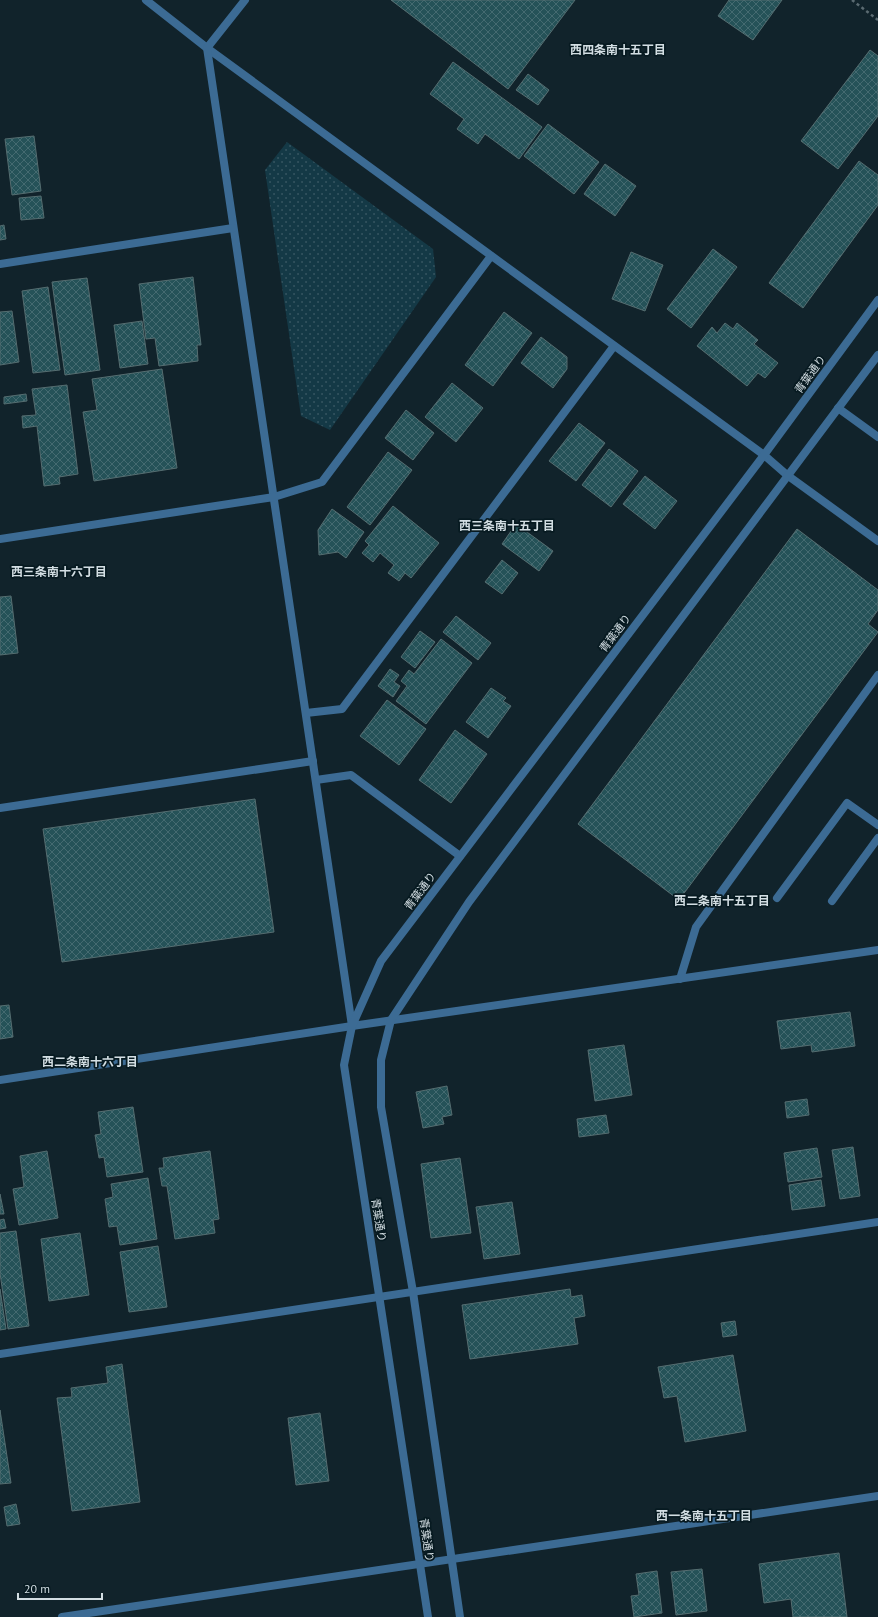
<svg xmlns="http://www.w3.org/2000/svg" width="878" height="1617" font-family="'PT Sans','Noto Sans JP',sans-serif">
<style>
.park{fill:url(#park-dots)}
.building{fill:url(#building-cross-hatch);stroke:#556d70}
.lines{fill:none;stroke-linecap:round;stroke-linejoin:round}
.path{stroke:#5b6b72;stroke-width:2.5;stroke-dasharray:3 3;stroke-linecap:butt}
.service{stroke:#3c6b94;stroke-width:8}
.minor{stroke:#3c6b94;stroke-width:8}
.tertiary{stroke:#3c6b94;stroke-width:8}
.labels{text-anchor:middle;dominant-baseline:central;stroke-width:3.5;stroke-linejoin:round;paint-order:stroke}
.street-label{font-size:11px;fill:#d3dee3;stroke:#071a21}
.neighbourhood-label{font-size:12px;font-weight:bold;fill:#d3dee3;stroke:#071a21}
</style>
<defs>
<pattern id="park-dots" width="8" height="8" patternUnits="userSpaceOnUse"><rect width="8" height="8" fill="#143946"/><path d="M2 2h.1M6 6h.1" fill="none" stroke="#355561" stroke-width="1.8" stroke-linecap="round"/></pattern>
<pattern id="building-cross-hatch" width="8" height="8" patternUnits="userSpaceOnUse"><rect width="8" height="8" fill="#255258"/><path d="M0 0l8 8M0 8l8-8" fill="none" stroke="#446a70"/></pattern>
</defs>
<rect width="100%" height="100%" fill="#11232b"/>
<path class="park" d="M287,142l146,107 3,28 -106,153 -29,-14 -36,-246z"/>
<g class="building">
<path d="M391,0h184l-67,89z"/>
<path d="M729,0h53l-29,40 -35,-24z"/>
<path d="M870,50l8,6v60l-40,53 -37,-28z"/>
<path d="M453,62l89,65 -23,32 -34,-25 -7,10 -21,-15 7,-10 -34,-25z"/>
<path d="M528,74l21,16 -11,15 -22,-15z"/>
<path d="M548,124l51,38 -25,32 -50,-38z"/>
<path d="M34,136l7,55 -29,4 -7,-56z"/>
<path d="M859,161l19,14v30l-75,103 -34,-25z"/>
<path d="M605,164l31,22 -21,30 -31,-22z"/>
<path d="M41,196l3,22 -23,2 -2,-22z"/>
<path d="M4,225l2,14 -6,1v-14z"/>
<path d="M713,249l24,18 -46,61 -24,-19z"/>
<path d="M631,252l32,13 -18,46 -33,-12z"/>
<path d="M193,277l8,68h-4l1,16 -39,5 -4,-28 -9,1 -7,-55z"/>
<path d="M87,278l13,92 -35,5 -13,-93z"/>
<path d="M48,287l12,83 -27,3 -11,-82z"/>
<path d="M12,311l7,51 -19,3v-53z"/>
<path d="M504,312l28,21 -39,53 -28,-21z"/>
<path d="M142,321l6,43 -28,4 -6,-43z"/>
<path d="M725,323l8,6 4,-6 21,17 -4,4 24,19 -13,15 -7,-5 -11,13 -50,-40 15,-19 5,6z"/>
<path d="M541,337l26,20v12l-14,19 -32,-25z"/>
<path d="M162,369l15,99 -83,13 -11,-69 14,-2 -5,-31z"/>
<path d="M452,383l31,25 -27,34 -31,-25z"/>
<path d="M67,385l11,89 -19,3 1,7 -16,2 -7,-60 -14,2 -1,-12 14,-1 -4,-26z"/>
<path d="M26,394l1,7 -23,3v-7z"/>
<path d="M406,410l28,23 -21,27 -28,-22z"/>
<path d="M579,423l26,20 -29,38 -27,-20z"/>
<path d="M609,449l29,22 -27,36 -29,-22z"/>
<path d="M388,452l24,18 -42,55 -23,-18z"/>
<path d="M645,476l32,25 -22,28 -32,-25z"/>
<path d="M393,506l46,37 -28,35 -6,-5 -6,8 -11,-8 6,-8 -14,-12 -7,9 -11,-9 7,-8 -4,-4z"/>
<path d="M332,509l32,23 -18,26 -8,-6 -19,3 -1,-25z"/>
<path d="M516,524l37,27 -14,20 -37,-27z"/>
<path d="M797,529l81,61v20l-10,14 10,8 -199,268 -101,-76z"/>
<path d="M502,560l16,13 -16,21 -17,-12z"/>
<path d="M11,596l7,57 -18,2v-58z"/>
<path d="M456,616l35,27 -13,17 -35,-28z"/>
<path d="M420,631l15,11 -20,26 -14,-11z"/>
<path d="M441,639l31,24 -46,61 -30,-23 11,-15 -6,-5 8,-11 5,4z"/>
<path d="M390,669l9,6 -5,7 6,4 -7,11 -15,-11z"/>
<path d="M491,688l15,10 -3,3 8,5 -23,32 -22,-16z"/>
<path d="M387,700l39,29 -27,36 -39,-29z"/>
<path d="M455,730l32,24 -36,49 -32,-23z"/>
<path d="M255,799l19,133 -212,30 -19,-133z"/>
<path d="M9,1005l4,32 -13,2v-33z"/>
<path d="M850,1012l5,34 -43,6 -1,-7 -30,4 -4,-28z"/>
<path d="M624,1045l8,50 -37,6 -7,-51z"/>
<path d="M447,1086l5,29 -10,2 2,7 -21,4 -7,-36z"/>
<path d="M807,1099l2,16 -22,3 -2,-16z"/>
<path d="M133,1107l10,65 -36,5 -3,-20 -5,1 -4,-23 6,-1 -3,-22z"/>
<path d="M606,1115l3,18 -30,4 -2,-18z"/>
<path d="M853,1147l7,49 -20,3 -8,-49z"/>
<path d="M817,1148l5,29 -34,5 -4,-29z"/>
<path d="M47,1151l11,67 -39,7 -6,-36 11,-2 -4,-31z"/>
<path d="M210,1151l9,68 -6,1 2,13 -40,6 -8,-53h-5l-3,-18h5l-1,-10z"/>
<path d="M460,1158l11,75 -40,5 -10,-74z"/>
<path d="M148,1178l9,61 -37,6 -3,-19 -8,1 -4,-28 8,-2 -2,-13z"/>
<path d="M821,1180l4,26 -33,4 -3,-25z"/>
<path d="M0,1194l4,20h-4z"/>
<path d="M512,1202l8,52 -36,5 -8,-52z"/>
<path d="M4,1219l2,9 -6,1v-9z"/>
<path d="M16,1231l13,95 -21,3 -8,-56v-40z"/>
<path d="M80,1233l9,62 -40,6 -8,-62z"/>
<path d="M158,1246l9,61 -38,5 -9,-60z"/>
<path d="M0,1289l6,40 -6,1z"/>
<path d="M570,1289l1,8 11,-2 3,21 -11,2 4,26 -108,15 -8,-54z"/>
<path d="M735,1321l2,14 -14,2 -2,-14z"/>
<path d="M733,1355l13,76 -61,11 -8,-46 -13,2 -6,-31z"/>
<path d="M122,1364l18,138 -68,9 -15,-113 15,-1 -1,-9 37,-5 -2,-16z"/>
<path d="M0,1410l11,73 -11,1z"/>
<path d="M320,1413l9,68 -33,4 -8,-67z"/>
<path d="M16,1504l4,20 -13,2 -3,-19z"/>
<path d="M839,1553l8,64h-54l-2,-18 -27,4 -5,-39z"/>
<path d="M702,1569l5,42 -31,4 -5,-43z"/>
<path d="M657,1571l5,42 -28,4 -3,-21 8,-1 -3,-21z"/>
</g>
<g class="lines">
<path class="path" d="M852,0l26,20"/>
<g class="service">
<path d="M838,408l40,29"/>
<path d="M777,898l70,-95 31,22"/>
<path d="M832,901l46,-63"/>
<path d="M680,979l16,-52 182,-252"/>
</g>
<g class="minor">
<path d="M146,0l61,48 557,407 23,20 91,66"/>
<path d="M245,0l-38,48 145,978"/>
<path d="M0,264l233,-36"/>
<path d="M274,497l48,-15 169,-226"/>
<path d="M306,713l36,-4 272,-363"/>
<path d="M316,780l35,-5 109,81"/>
<path d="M0,808l313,-47"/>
<path d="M0,1354l878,-132"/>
<path d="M62,1617l816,-121"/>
</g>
<g class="tertiary">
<path d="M0,539l274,-42"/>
<path d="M0,1080l352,-54 526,-76"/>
<path d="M428,1617l-84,-552 8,-39 29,-65 383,-506 114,-155"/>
<path d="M460,1617l-47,-325 -32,-185v-47l10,-40 78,-118 409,-547"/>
</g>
</g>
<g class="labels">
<g class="street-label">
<text transform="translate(810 374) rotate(-54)">青葉通り</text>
<text transform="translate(615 633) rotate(-53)">青葉通り</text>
<text transform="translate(420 891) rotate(-53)">青葉通り</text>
<text transform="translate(379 1220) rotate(81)">青葉通り</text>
<text transform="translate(427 1540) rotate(82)">青葉通り</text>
</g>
<g class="neighbourhood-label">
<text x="618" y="49">西四条南十五丁目</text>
<text x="507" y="525">西三条南十五丁目</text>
<text x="59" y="571">西三条南十六丁目</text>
<text x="722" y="900">西二条南十五丁目</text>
<text x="90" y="1061">西二条南十六丁目</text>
<text x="704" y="1515">西一条南十五丁目</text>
</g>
</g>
<path d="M18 1593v6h84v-6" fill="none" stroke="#d3dee3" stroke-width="2"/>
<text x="24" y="1593" font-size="12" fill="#d3dee3" stroke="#071a21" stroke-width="3" paint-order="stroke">20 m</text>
</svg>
